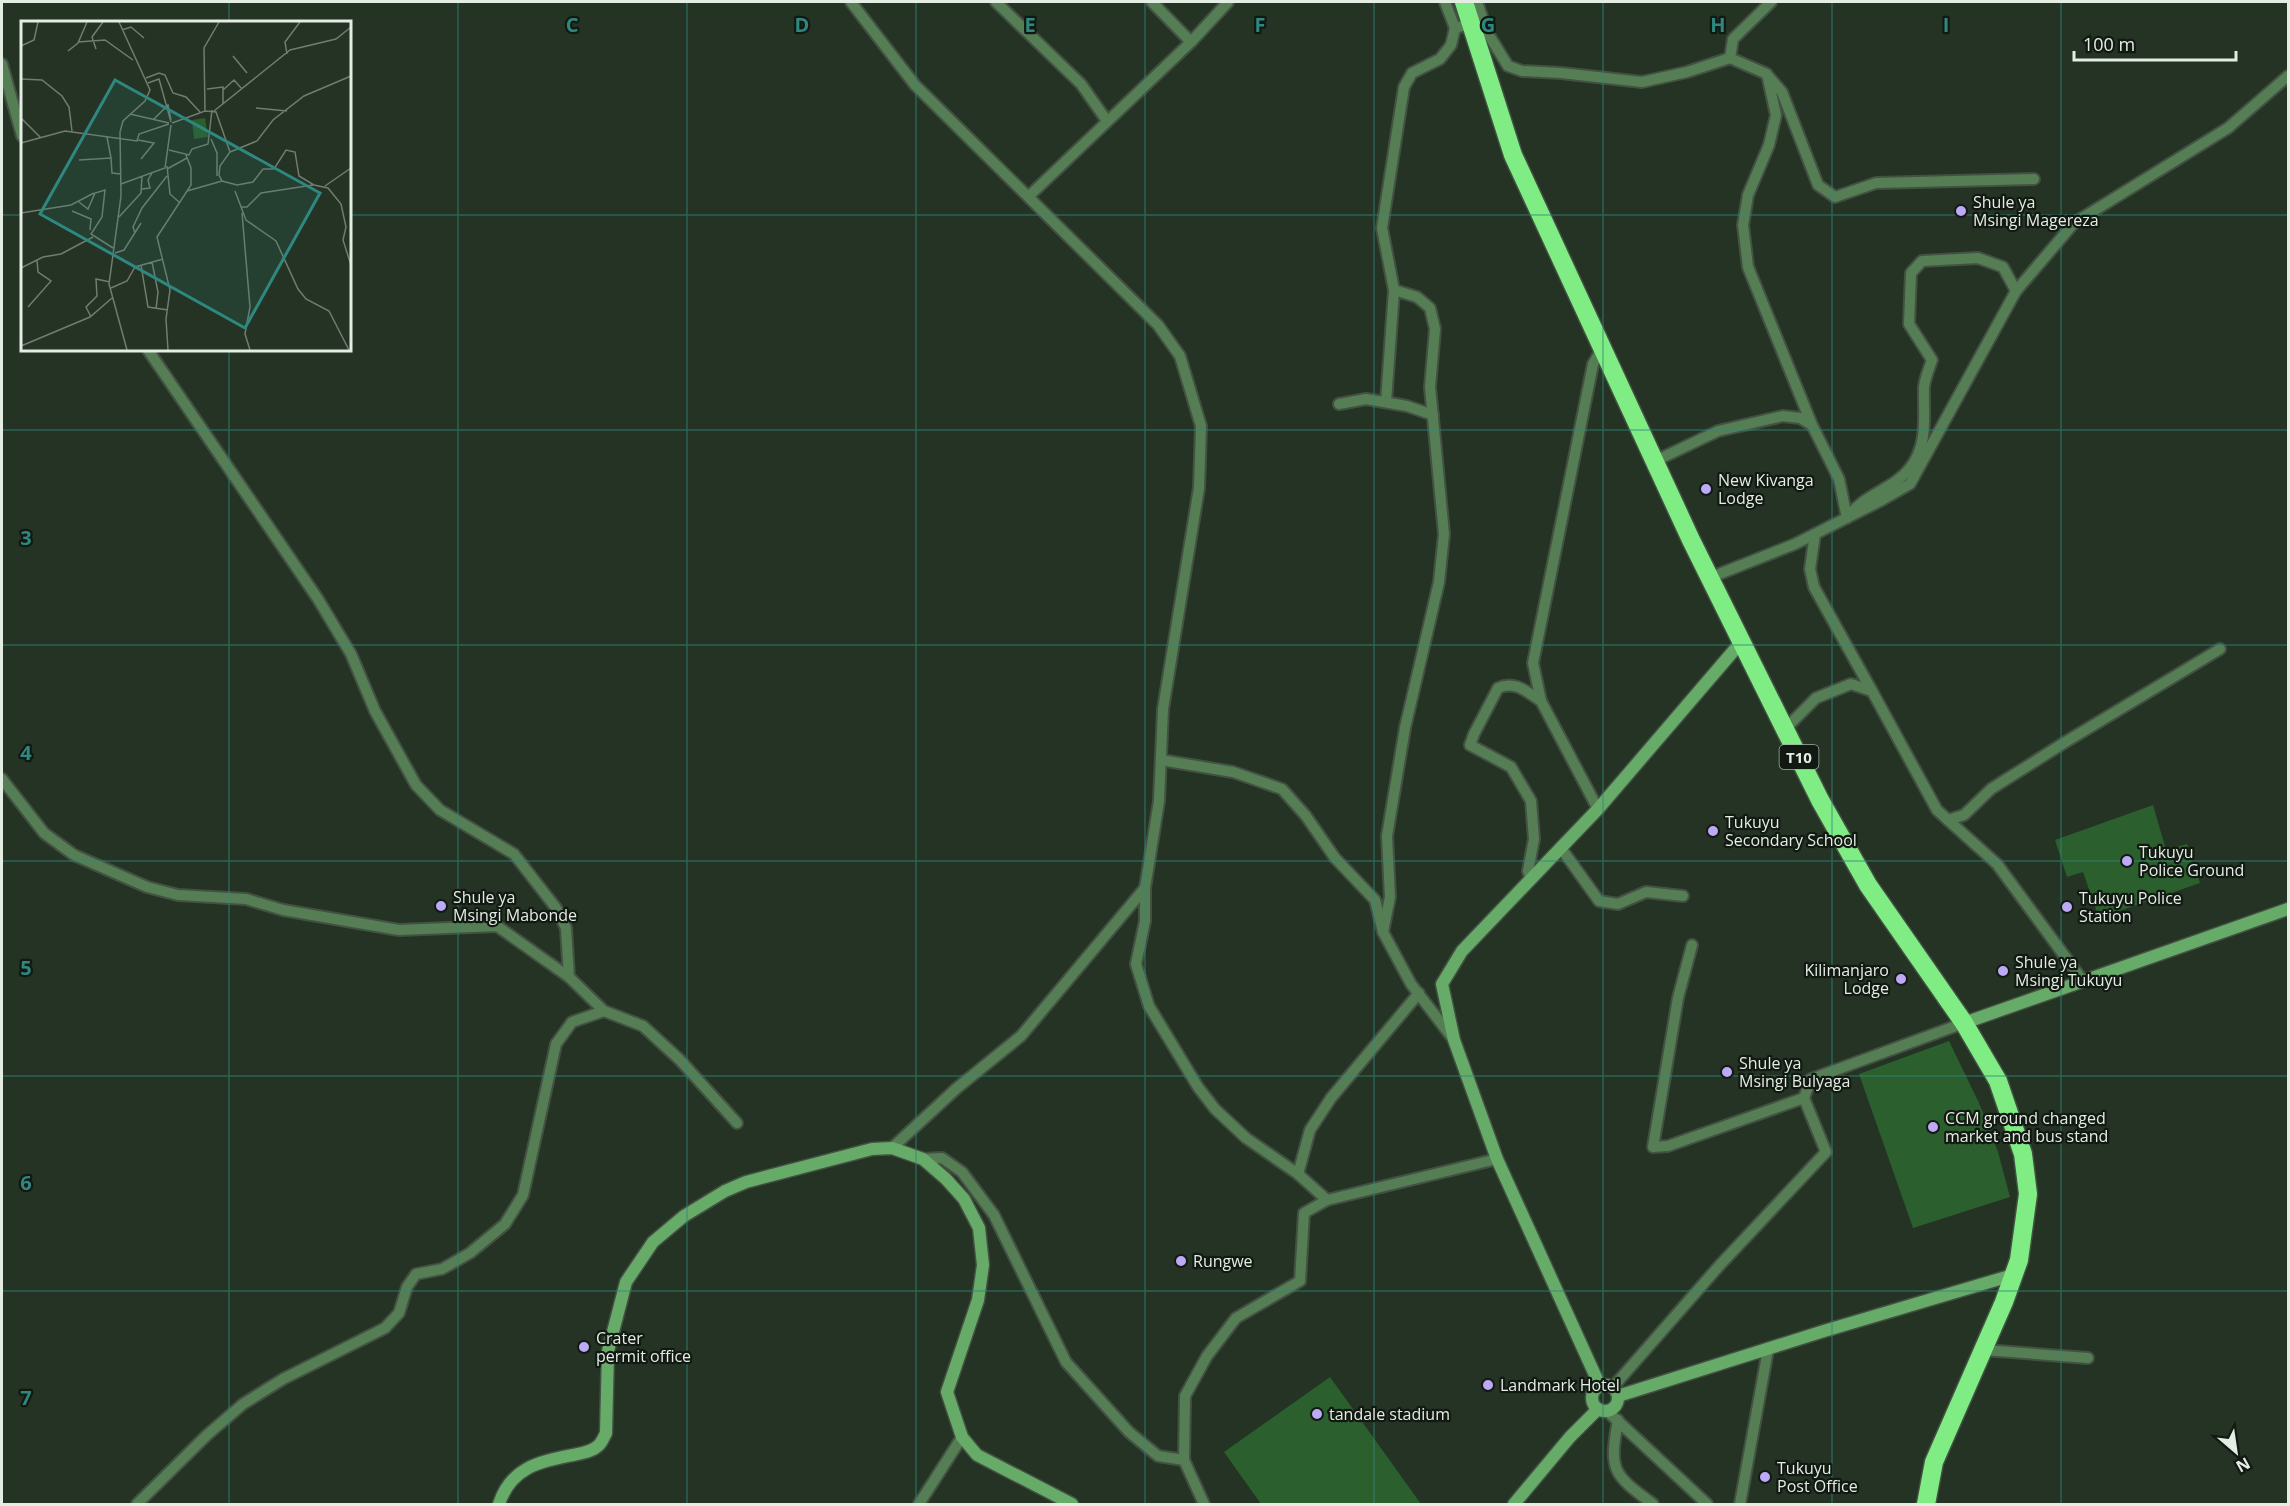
<svg xmlns="http://www.w3.org/2000/svg" width="2290" height="1506" font-family="'Open Sans',sans-serif">
<style>
.green{fill:#2c5f2e}
.lines{fill:none;stroke-linecap:round;stroke-linejoin:round}
.street-casing{stroke:#435143;stroke-width:14}
.secondary-casing{stroke:#435143;stroke-width:15}
.highway-casing{stroke:#435143;stroke-width:21}
.street{stroke:#557e55;stroke-width:10}
.secondary{stroke:#67ab68;stroke-width:12}
.highway{stroke:#80ed84;stroke-width:18}
.grid{fill:none;stroke:#2f8880;stroke-width:1.5;stroke-opacity:0.55}
.poi-dot{fill:#bcaaf6;stroke:#121912;stroke-width:2}
.labels{text-anchor:middle;dominant-baseline:central;stroke-width:4.5;stroke-linejoin:round;paint-order:stroke}
.shield{fill:#121912;stroke:#a4ada4;stroke-width:1.5}
.shield-label{font-size:15px;font-weight:bold;fill:#e3ede3}
.poi-label{font-size:16px;fill:#e3ede3;stroke:#121912;text-anchor:start}
.inset-road{fill:none;stroke:#707d70;stroke-width:1.5}
.view{fill:#2f8880;fill-opacity:0.15;stroke:#2f8880;stroke-width:3}
.inset-edge{fill:none;stroke:#e3ede3;stroke-width:3}
.grid-label{font-size:20px;text-anchor:middle;font-weight:bold;fill:#2f8880;stroke:#121912;stroke-width:4.5;stroke-linejoin:round;paint-order:stroke}
</style>
<rect width="100%" height="100%" fill="#243324"/>
<g class="green">
<path d="M2153,805l13,45 21,-6 13,39 -101,35 -16,-46 -16,5 -12,-37z"/>
<path d="M1949,1041l30,62 19,49 12,45 -97,31 -54,-154z"/>
<path d="M1330,1377l91,127h-160l-37,-52z"/>
</g>
<g class="lines">
<g class="street-casing">
<g id="street">
<path d="M851,2l64,83 243,240 22,31 21,70 -2,62 -36,221 -4,92 -14,87v33l-9,43 13,42 49,81 17,22 31,29 52,36 29,26"/>
<path d="M996,2l85,82 26,37"/>
<path d="M1152,2l39,40"/>
<path d="M1445,2l10,26"/>
<path d="M1477,2l10,30 21,34 14,5 39,2 81,9 45,-10 43,-14 37,16 9,41 -7,30 -21,50 -5,30 5,42 64,158 27,54 8,39"/>
<path d="M1730,58l3,-19 38,-37"/>
<path d="M2,64l20,72"/>
<path d="M1769,77l13,15 36,93 17,12 41,-14 158,-4"/>
<path d="M1029,196l162,-154 37,-40"/>
<path d="M148,350l170,249 33,55 24,57 41,74 24,25 74,44 42,54 10,20 3,49"/>
<path d="M1386,402l8,-112 -12,-62 22,-141 8,-14 28,-14 11,-14 4,-17 16,-4"/>
<path d="M1339,404l27,-5 41,7 26,9"/>
<path d="M1655,461l63,-30 65,-15 17,2 12,7"/>
<path d="M1849,516c15,-22 45,-27 61,-48 19,-24 13,-53 14,-81 1,-9 5,-18 8,-27l-23,-36 2,-51 11,-12 56,-3 25,9 13,24"/>
<path d="M1815,534l-5,35 4,18 58,104"/>
<path d="M1709,578l86,-34 87,-44 28,-16 106,-193 58,-68 154,-95 60,-52"/>
<path d="M1785,729l31,-31 35,-14 21,7 65,119 11,10 16,-5 27,-26 76,-48 153,-92"/>
<path d="M1161,760l72,12 49,17 24,27 29,42 40,42 8,32 28,52 43,56"/>
<path d="M2,779l42,54 30,22 73,32 31,8 68,4 37,11 116,20 98,-4 72,51 35,34 39,15 37,34 57,63"/>
<path d="M1598,809l-57,-108 -8,-38 60,-299 10,-17"/>
<path d="M1948,820l49,44 86,117"/>
<path d="M1561,848l38,53 19,3 28,-12 37,4"/>
<path d="M1531,879l-3,-8 6,-32 -3,-38 -20,-34 -41,-22 4,-11 24,-46c17,-8 29,4 43,13"/>
<path d="M1383,932l7,-35 -3,-61 18,-108 34,-146 5,-48 -14,-147 5,-58 -5,-21 -13,-11 -23,-7"/>
<path d="M1692,945l-14,53 -25,149 15,-1 136,-48"/>
<path d="M892,1148l65,-60 64,-52 124,-148"/>
<path d="M923,1159l19,-1 20,14 32,43 72,147 63,70 29,24 26,4"/>
<path d="M1298,1174l12,-44 21,-32 88,-105"/>
<path d="M1984,1350l104,8"/>
<path d="M1613,1387l106,-121 107,-114 -22,-54 7,-19 153,-56"/>
<path d="M1607,1411l100,93"/>
<path d="M1618,1420c-9,50 -6,54 35,84"/>
<path d="M137,1504l70,-69 36,-31 40,-25 102,-51 14,-15 8,-26 9,-13 26,-5 28,-16 35,-29 18,-29 33,-151 16,-22 32,-11"/>
<path d="M919,1504l43,-67"/>
<path d="M1204,1504l-20,-44 1,-64 22,-40 29,-38 64,-37 4,-68 23,-13 170,-41"/>
<path d="M1740,1504l28,-154"/>
</g>
</g>
<g class="secondary-casing">
<g id="secondary">
<path d="M1964,1023l324,-114"/>
<circle cx="1605" cy="1398" r="13"/>
<path d="M1600,1386l-103,-227 -43,-119 -12,-56 20,-33 136,-142 144,-168"/>
<path d="M1618,1396l206,-65 189,-56"/>
<path d="M499,1504c12,-37 40,-42 74,-49 9,-2 19,-3 26,-10 3,-3 5,-8 7,-12l2,-82 18,-69 27,-40 31,-26 41,-25 21,-9 126,-33 20,-1 31,11 23,20 18,20 15,29 4,37 -5,35 -31,92 15,45 15,18 95,49"/>
<path d="M1514,1504l56,-67 28,-28"/>
</g>
</g>
<g class="highway-casing">
<path id="highway" d="M1464,2l49,153 178,385 129,260 48,85 96,138 34,58 25,73 5,40 -9,66 -15,42 -70,160 -8,42"/>
</g>
<use href="#street" class="street"/>
<use href="#secondary" class="secondary"/>
<use href="#highway" class="highway"/>
</g>
<path class="grid" d="M229,2v20M458,2v1502M687,2v1502M916,2v1502M1145,2v1502M1374,2v1502M1603,2v1502M1832,2v1502M2061,2v1502M2,215h20M350,215h1938M229,350v1154M2,430h2286M2,645h2286M2,861h2286M2,1076h2286M2,1291h2286"/>
<g class="poi-dot">
<circle cx="1961" cy="211" r="6"/>
<circle cx="1706" cy="489" r="6"/>
<circle cx="1713" cy="831" r="6"/>
<circle cx="2127" cy="861" r="6"/>
<circle cx="441" cy="906" r="6"/>
<circle cx="2067" cy="907" r="6"/>
<circle cx="2003" cy="971" r="6"/>
<circle cx="1901" cy="979" r="6"/>
<circle cx="1727" cy="1072" r="6"/>
<circle cx="1933" cy="1127" r="6"/>
<circle cx="1181" cy="1261" r="6"/>
<circle cx="584" cy="1347" r="6"/>
<circle cx="1488" cy="1385" r="6"/>
<circle cx="1317" cy="1414" r="6"/>
<circle cx="1765" cy="1477" r="6"/>
</g>
<g class="labels">
<rect class="shield" x="1779.5" y="745" width="39" height="24" rx="4.5"/>
<g class="shield-label">
<text x="1799" y="757">T10</text>
</g>
<g class="poi-label">
<text x="1973" y="202">Shule ya<tspan x="1973" dy="18">Msingi Magereza</tspan></text>
<text x="1718" y="480">New Kivanga<tspan x="1718" dy="18">Lodge</tspan></text>
<text x="1725" y="822">Tukuyu<tspan x="1725" dy="18">Secondary School</tspan></text>
<text x="2139" y="852">Tukuyu<tspan x="2139" dy="18">Police Ground</tspan></text>
<text x="453" y="897">Shule ya<tspan x="453" dy="18">Msingi Mabonde</tspan></text>
<text x="2079" y="898">Tukuyu Police<tspan x="2079" dy="18">Station</tspan></text>
<text x="2015" y="962">Shule ya<tspan x="2015" dy="18">Msingi Tukuyu</tspan></text>
<text x="1889" y="970" text-anchor="end">Kilimanjaro<tspan x="1889" dy="18">Lodge</tspan></text>
<text x="1739" y="1063">Shule ya<tspan x="1739" dy="18">Msingi Bulyaga</tspan></text>
<text x="1945" y="1118">CCM ground changed<tspan x="1945" dy="18">market and bus stand</tspan></text>
<text x="1193" y="1261">Rungwe</text>
<text x="596" y="1338">Crater<tspan x="596" dy="18">permit office</tspan></text>
<text x="1500" y="1385">Landmark Hotel</text>
<text x="1329" y="1414">tandale stadium</text>
<text x="1777" y="1468">Tukuyu<tspan x="1777" dy="18">Post Office</tspan></text>
</g>
</g>
<g transform="translate(21 21)">
<rect width="330" height="330" fill="#243324"/>
<path d="M184,97l3,19 -14,2 -2,-19z" fill="#2c5f2e"/>
<path class="inset-road" d="M98,1l31,68 -5,11 -22,20 -3,11 1,64 -12,88 18,66M101,9l9,-3 13,11M57,21l27,-2 28,20M0,25l13,-6 4,-18M75,28l-4,-12 11,-15M47,30l10,-8 9,-21M266,33l-2,-12 15,-20M212,35l14,17M125,57l13,-5 6,2 8,18 13,4 14,15M0,58l21,1 20,16 7,11 3,24M127,62l11,-4 12,43M186,68l16,-2v17M202,69l11,-10 8,9M235,87l31,3M184,90l-1,-63 15,-26M193,90l76,-61 46,-11 15,-12M109,93l39,9M0,97l20,20M133,98l14,-14 3,15M151,102l33,-12 11,1 14,40 -10,14 -1,9 3,6 15,4 16,-3 10,-13h11l12,-19 9,2 4,24 15,9 14,3 13,16 5,23 -3,13 8,25M86,116l4,21M190,118l6,14v23M117,119l16,3 -13,16M0,122l44,-12 72,10 2,-7 30,-10M148,129l20,5 3,-6 16,-5 4,-34M209,131l27,-11 16,-21 31,-24 47,-20M58,139l32,-2 1,15 9,1M146,145l3,28 9,8M146,148l20,-11M100,163l44,-16 6,-43M304,165l26,-18M121,168l8,-1 -2,-8 4,-7M166,170l35,-10M214,170l11,29 30,21 22,48 8,10 23,12 20,39M58,181l9,7 7,-16 10,-3 -3,27 -11,17 22,14M220,186h6l14,-14 52,-8M51,190l19,8 -1,11M0,192l50,-8 23,-12M221,192l8,94 -5,27 5,16M98,196l22,-24 1,-17M114,212l-2,-6 9,-19 25,-32M94,232l9,-3 17,-27M131,241l6,30 -2,17M120,244l7,42 20,3M0,247l22,-11 18,-3 32,-17M90,267l16,-7 8,-14 28,-8M7,286l23,-26 -13,-9 -1,-12M70,296l-5,-10 11,-11 -1,-17 14,3M0,325l69,-29 22,-19M147,329l-2,-31 4,-29 -13,-53 34,-52v-17l-5,-13"/>
<path class="view" d="M94,59l205,113 -75,135 -205,-114z"/>
<rect width="330" height="330" class="inset-edge"/>
</g>
<g class="grid-label">
<text x="572" y="32">C</text>
<text x="802" y="32">D</text>
<text x="1030" y="32">E</text>
<text x="1260" y="32">F</text>
<text x="1488" y="32">G</text>
<text x="1718" y="32">H</text>
<text x="1946" y="32">I</text>
<text x="26" y="545">3</text>
<text x="26" y="760">4</text>
<text x="26" y="975">5</text>
<text x="26" y="1190">6</text>
<text x="26" y="1405">7</text>
</g>
<rect width="2290" height="1506" fill="none" stroke="#e3ede3" stroke-width="6"/>
<g transform="translate(2236 1452) rotate(151)" stroke="#121912" stroke-width="4.5" paint-order="stroke">
<path d="M0-4.5L10 22L0 15L-10 22Z" fill="#e3ede3"/>
<text y="-9" font-size="16" font-weight="bold" text-anchor="middle" fill="#e3ede3">N</text>
</g>
<path d="M2074 51v9h162v-9" fill="none" stroke="#e3ede3" stroke-width="3"/>
<text x="2083" y="51" font-size="18" fill="#e3ede3" stroke="#121912" stroke-width="4.5" paint-order="stroke">100 m</text>
</svg>
